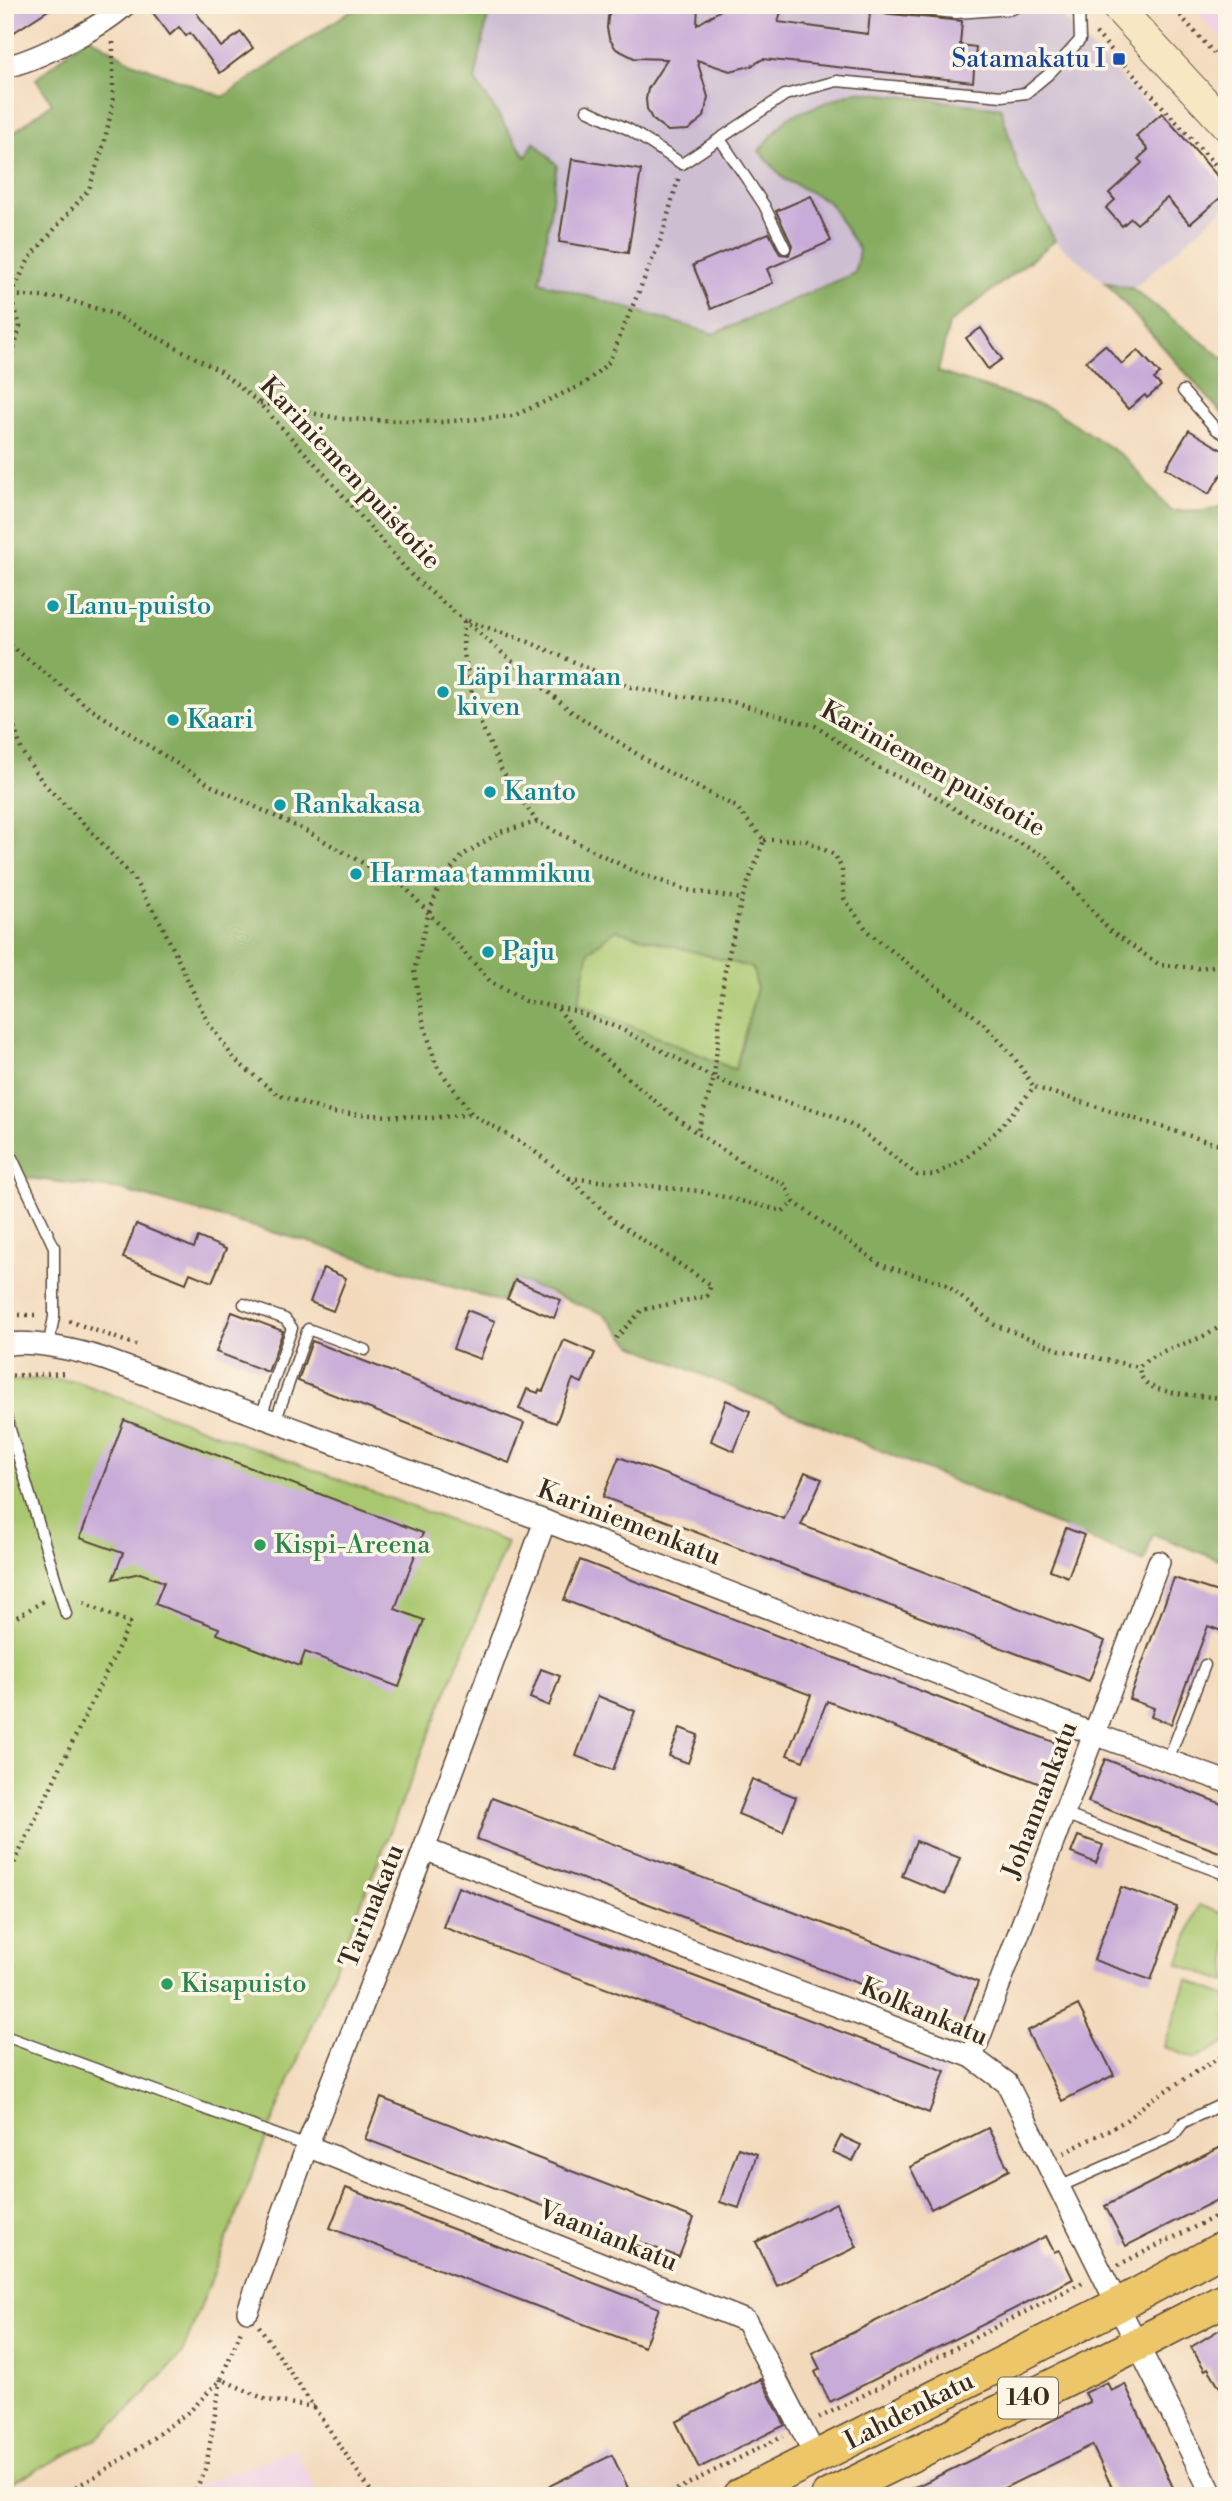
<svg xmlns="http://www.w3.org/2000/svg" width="1232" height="2501" font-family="'Libre Bodoni',serif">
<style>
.built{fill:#efd0e6}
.industrial{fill:#cdbed2}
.green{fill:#a9c76e;stroke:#727846;stroke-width:2}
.forest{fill:#86ac61;stroke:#606b40;stroke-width:2;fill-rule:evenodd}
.building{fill:#c7abd8}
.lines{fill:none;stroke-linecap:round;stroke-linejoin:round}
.lane-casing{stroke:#574436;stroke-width:13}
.street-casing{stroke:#574436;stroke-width:24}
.secondary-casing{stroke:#574436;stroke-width:32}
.primary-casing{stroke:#574436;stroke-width:36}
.path{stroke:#574436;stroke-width:4.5;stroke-dasharray:2 5;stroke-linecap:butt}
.lane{stroke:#fff;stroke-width:10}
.street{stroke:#fff;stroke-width:21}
.secondary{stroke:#f7e8c3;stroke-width:30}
.primary{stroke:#ecc669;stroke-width:33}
.transit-dot{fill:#1a4fb4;stroke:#fcf5e5;stroke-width:2.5}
.culture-dot{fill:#0f9aa8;stroke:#fcf5e5;stroke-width:2.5}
.leisure-dot{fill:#2e9e5b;stroke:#fcf5e5;stroke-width:2.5}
.labels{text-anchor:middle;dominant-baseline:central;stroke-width:7;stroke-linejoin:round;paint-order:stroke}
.shield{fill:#fcf5e5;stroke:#75675a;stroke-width:2}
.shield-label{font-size:24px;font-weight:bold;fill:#3b2a1e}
.transit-label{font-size:26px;fill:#164399;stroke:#fcf5e5;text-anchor:end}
.street-label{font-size:26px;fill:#3b2a1e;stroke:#fcf5e5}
.culture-label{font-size:26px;fill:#0d838f;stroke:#fcf5e5;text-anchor:start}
.leisure-label{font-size:26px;fill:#27864d;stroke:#fcf5e5;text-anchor:start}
</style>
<rect width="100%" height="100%" fill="#fcf5e5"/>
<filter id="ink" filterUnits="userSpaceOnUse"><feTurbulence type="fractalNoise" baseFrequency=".0143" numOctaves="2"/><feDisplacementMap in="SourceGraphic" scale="14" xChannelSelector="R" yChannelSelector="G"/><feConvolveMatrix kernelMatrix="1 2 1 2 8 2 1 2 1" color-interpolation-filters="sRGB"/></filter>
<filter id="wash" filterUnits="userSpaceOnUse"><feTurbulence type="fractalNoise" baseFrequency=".00686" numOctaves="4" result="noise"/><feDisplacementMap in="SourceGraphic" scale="28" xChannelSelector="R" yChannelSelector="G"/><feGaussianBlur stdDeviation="1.57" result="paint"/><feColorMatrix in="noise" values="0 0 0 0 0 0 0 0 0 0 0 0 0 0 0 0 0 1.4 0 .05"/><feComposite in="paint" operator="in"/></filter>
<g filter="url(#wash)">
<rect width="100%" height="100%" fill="#f3d9bb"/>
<g class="built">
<path d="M1192,5h35v41z"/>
<path d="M294,2448l25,48h-148z"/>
</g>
<path class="industrial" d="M490,5h564l18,23 155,159v18l-94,84 -28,-7 -50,-41 -37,-73 -17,-60 -217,71 44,22 31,49 -5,23 -140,61 -174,-52 17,-117 -23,-23 -8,16 -51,-78z"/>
<g class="green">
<path d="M615,929l138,39 4,20 -21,82 -159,-66 12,-53z"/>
<path d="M34,1379l41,2 432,161 -238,589 -87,223 -43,46 -42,39 -92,47v-1104z"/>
<path d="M1199,1905l28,10v67l-49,-18z"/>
<path d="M1187,1980l40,16v46l-33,17 -30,-12z"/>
</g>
<g class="forest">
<path d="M355,5h135l-15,75 51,77 8,-15 23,23 -17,117 174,52 141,-61 4,-23 -31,-49 -44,-22 -25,-28 29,-34 68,-26 145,17 17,60 37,73 -106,83 -11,48 114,37 75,50 43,52 33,-1 24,-6v1059l-74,-29 -9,28 -512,-217 -28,-31 -90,-35 -13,23 -189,-59 -191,-53 -116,-15v-1052l8,10 39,-30 -16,-24 52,-43 44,26 91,35 127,-86zM615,930l138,38 4,20 -22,82 -157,-66 11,-53z"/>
<path d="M1105,282l28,7 94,72v58z"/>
</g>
<g id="blocks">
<g class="building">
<path d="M5,5h51l-51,33z"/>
<path d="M147,5h44l30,42 20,-15 12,16 -33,25 -30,-40 -4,3 -7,-9 -9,8z"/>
<path d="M613,5h85l-1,20 27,-17 8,-2 17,2v-3h34l-5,17 90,12 2,-22 92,9 -2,24 16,2 -3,35 -210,-23 -12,7 -21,5 -33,-11 11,37 -4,20 -16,13 -20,1 -16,-12 -5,-10 -1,-10 2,-10 19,-30 -33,-1 -18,-9 -7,-11 -2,-10 1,-11z"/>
<path d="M1162,113l65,74v5l-37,32 -23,-26 -30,26 -6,-6 -9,8 -16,-18 9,-8 -6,-7 33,-30 -4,-4 10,-9 -12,-14z"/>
<path d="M572,159l69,11 -13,83 -69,-11z"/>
<path d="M811,196l20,45 -64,28 6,14 -62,26 -18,-44 76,-32 11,21 9,1 3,-10 -16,-34z"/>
<path d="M981,328l21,31 -14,10 -22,-31z"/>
<path d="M1105,345l17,19 16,-14 22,24 -6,5 7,7 -14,12 -2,-3 -17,14 -42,-48z"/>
<path d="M1189,430l38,23v12l-18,29 -43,-26z"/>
<path d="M136,1224l58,24 4,-11 28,12 -14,33 -22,-9 -4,10 -63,-25z"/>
<path d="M323,1268l23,10 -13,33 -23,-9z"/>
<path d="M515,1280l46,20 -7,18 -47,-19z"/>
<path d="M467,1310l28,11 -15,38 -27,-10z"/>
<path d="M232,1312l51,19 -15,41 -52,-20z"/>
<path d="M564,1340l31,13 -13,30 -9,-4 -17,44 -37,-14 8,-20 11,4 1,-3 4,1z"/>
<path d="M312,1341l212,82 -15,40 -211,-82z"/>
<path d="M726,1400l24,11 -16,40 -23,-10z"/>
<path d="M124,1420l299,113 -28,76 29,11 -25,67 -94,-35 -5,14 -83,-32 2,-6 -64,-24 9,-22 -24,-9 -27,6 10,-26 -43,-15z"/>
<path d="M619,1457l165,62 21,-47 17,7 -21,46 304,116 -16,40 -486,-184z"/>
<path d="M1066,1528l18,7 -16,42 -18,-7z"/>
<path d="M580,1560l479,184 -16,41 -216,-84 -24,60 -16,-6 24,-60 -155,-58v-1l-92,-36z"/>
<path d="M1174,1578l53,17v38l-19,-7 -37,98 -20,-7 3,-9 -25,-9z"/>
<path d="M541,1669l19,7 -11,30 -19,-8z"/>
<path d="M598,1696l37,15 -22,59 -37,-14z"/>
<path d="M680,1728l18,7 -10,28 -19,-7z"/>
<path d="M1105,1759l122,47v49l-139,-53z"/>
<path d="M752,1779l44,18 -13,35 -45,-18z"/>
<path d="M492,1798l486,184 -15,41 -486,-184z"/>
<path d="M1078,1836l25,9 -7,18 -25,-10z"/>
<path d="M916,1841l44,17 -14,36 -44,-18z"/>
<path d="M458,1887l487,184 -16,42 -162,-64 -324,-122z"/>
<path d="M1121,1887l56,20 -26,73 -57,-20z"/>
<path d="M1078,2005l36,70 -52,26 -35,-70z"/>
<path d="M381,2098l313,120 -15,39 -314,-118z"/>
<path d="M988,2128l21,42 -78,39 -21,-42z"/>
<path d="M841,2136l20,9 -8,16 -20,-9z"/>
<path d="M1227,2144v51l-101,51 -21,-40z"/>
<path d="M738,2148l19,6 -18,54 -19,-6z"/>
<path d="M346,2188l313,120 -15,39 -314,-119z"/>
<path d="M836,2203l21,44 -80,39 -21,-44z"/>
<path d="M1046,2236l8,16 5,-2 14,29 -243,123 -15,-30 5,-3 -8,-16z"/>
<path d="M1227,2325v74l-19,-31 -3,2 -14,-23z"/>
<path d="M761,2379l24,46 -86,43 -23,-46z"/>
<path d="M1107,2382l4,9 14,-7 52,112h-61l-24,-51 -104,51h-91l193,-94 -5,-9z"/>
<path d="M612,2455l20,41h-103z"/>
</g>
</g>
</g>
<g filter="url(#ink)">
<use href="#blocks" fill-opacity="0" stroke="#574436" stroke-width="2"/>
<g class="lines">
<g class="lane-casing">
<g id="lane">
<path d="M873,5l83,8 56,-4 8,-4"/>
<path d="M587,110l43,20 52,34 103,-69 52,-14 165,15 24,-3 24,-20 30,-33 -1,-29 7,-6"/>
<path d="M720,139l44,66 21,43"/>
<path d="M1183,391l33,38 11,7"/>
<path d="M5,1143l49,104v70l-6,30"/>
<path d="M244,1304l41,15 7,9 -31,88"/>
<path d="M5,1413l61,201"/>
<path d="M275,1422l33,-93 57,21"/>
<path d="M1168,1760l37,-95"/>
<path d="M1064,1814l163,61"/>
<path d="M5,2036l302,110"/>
<path d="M1059,2187l114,-51 11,-14 43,-20"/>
</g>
</g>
<g class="street-casing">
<g id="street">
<path d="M5,67c32,-7 97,-40 120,-62"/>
<path d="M5,1345c24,-6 75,6 99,14l441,162 549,213 133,48"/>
<path d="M424,1849l548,208 35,26 206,413"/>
<path d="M972,2057l187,-495"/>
<path d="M307,2146l439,175 70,136"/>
<path d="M248,2311l59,-165 110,-278 128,-347"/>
</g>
</g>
<g class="secondary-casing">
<path id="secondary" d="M1115,5l112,121"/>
</g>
<g class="primary-casing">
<g id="primary">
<path d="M739,2496l379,-191 109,-59"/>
<path d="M828,2496l310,-152 89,-46"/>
</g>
</g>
<g class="path">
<path d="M1171,5l56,63"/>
<path d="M1096,33l131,145"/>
<path d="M5,295l57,3 52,16 106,57 39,32 61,66 93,108 159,135 79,51 85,44 28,33 -22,59 -18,76 -10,103 -17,55"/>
<path d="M5,382l15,-56 -9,-31 18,-36 60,-70 15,-45 9,-41v-65"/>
<path d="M260,403l82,16 99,3 72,-6 71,-32 25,-22 52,-123 18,-63"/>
<path d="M464,621l-1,28 13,64 26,58 35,51 98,50 52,18 55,9"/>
<path d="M468,621l61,21 102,45 48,9 54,6 82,24 58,39 50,24 40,25 83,43 64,74 50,34 38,3 29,-4"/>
<path d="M5,641l83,66 124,79 98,47 95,54 86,95 34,19 50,10 46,18 93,49 27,11 88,25 30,15 58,46h17l31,-16 33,-29 36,-43 185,58 8,7"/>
<path d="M5,672l9,54 8,26 22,32 46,46 43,48 28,45 46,98 28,39 43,35 55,18 99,5 39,-4"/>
<path d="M537,822l-37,10 -37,23 -22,27 -13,33 -14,56 8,46 14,48 36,49 58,34 39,30 44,42 98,65 -4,11 -65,14 -26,28"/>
<path d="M764,840h41l30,15 7,14 2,29 24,34 115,91 28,30 23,34"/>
<path d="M558,1009l25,31 79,67 35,26 57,37 30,14 10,18 87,63 63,18 51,42 65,25 79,17"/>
<path d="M569,1178l130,13 84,20 11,-9"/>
<path d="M5,1315h35"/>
<path d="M1227,1319c-22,27 -64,23 -88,48 1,8 3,13 10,18 13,9 61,12 78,13"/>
<path d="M69,1321l67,24"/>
<path d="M5,1376l62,-3"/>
<path d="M5,1624l42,-25"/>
<path d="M5,1882l125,-259 -51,-22"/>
<path d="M1064,2153l61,-32 27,-22 75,-46"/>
<path d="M1118,2265l109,-54"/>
<path d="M259,2326l115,170"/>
<path d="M819,2418l266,-137"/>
<path d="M57,2496l34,-17 50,-32 51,-38 29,-30 21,-51"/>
<path d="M193,2496l13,-29 15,-88 46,21 48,7"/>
<path d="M664,2496l119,-60"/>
</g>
<use href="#lane" class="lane"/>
<use href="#street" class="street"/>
<use href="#secondary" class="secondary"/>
<use href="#primary" class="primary"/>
</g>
</g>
<rect class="transit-dot" x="1112" y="52" width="14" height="14" rx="3.5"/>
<g class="culture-dot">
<circle cx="53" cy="606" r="7"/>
<circle cx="443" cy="692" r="7"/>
<circle cx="173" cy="720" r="7"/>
<circle cx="490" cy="792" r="7"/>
<circle cx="280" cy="805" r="7"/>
<circle cx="356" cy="874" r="7"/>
<circle cx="488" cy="952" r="7"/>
</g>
<g class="leisure-dot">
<circle cx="260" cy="1545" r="7"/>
<circle cx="167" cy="1984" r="7"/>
</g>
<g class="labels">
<rect class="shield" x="998" y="2377.5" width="60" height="41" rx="5"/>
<g class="shield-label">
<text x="1028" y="2398">140</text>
</g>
<g class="transit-label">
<text x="1105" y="59">Satamakatu I</text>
</g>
<g class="street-label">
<text transform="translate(350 473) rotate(47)">Kariniemen puistotie</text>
<text transform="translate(933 769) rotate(29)">Kariniemen puistotie</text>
<text transform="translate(629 1523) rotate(21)">Kariniemenkatu</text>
<text transform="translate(1040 1800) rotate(-69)">Johannankatu</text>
<text transform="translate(372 1906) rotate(-68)">Tarinakatu</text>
<text transform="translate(924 2012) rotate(23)">Kolkankatu</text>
<text transform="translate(608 2236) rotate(22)">Vaaniankatu</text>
<text transform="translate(909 2411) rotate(-27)">Lahdenkatu</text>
</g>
<g class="culture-label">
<text x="67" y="606">Lanu-puisto</text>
<text x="457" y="677">Läpi harmaan<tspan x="457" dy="30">kiven</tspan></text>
<text x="187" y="720">Kaari</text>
<text x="504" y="792">Kanto</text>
<text x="294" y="805">Rankakasa</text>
<text x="370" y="874">Harmaa tammikuu</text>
<text x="502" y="952">Paju</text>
</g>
<g class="leisure-label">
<text x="274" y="1545">Kispi-Areena</text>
<text x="181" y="1984">Kisapuisto</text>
</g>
</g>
<rect width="1232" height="2501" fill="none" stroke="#fcf5e5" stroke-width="28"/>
</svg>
